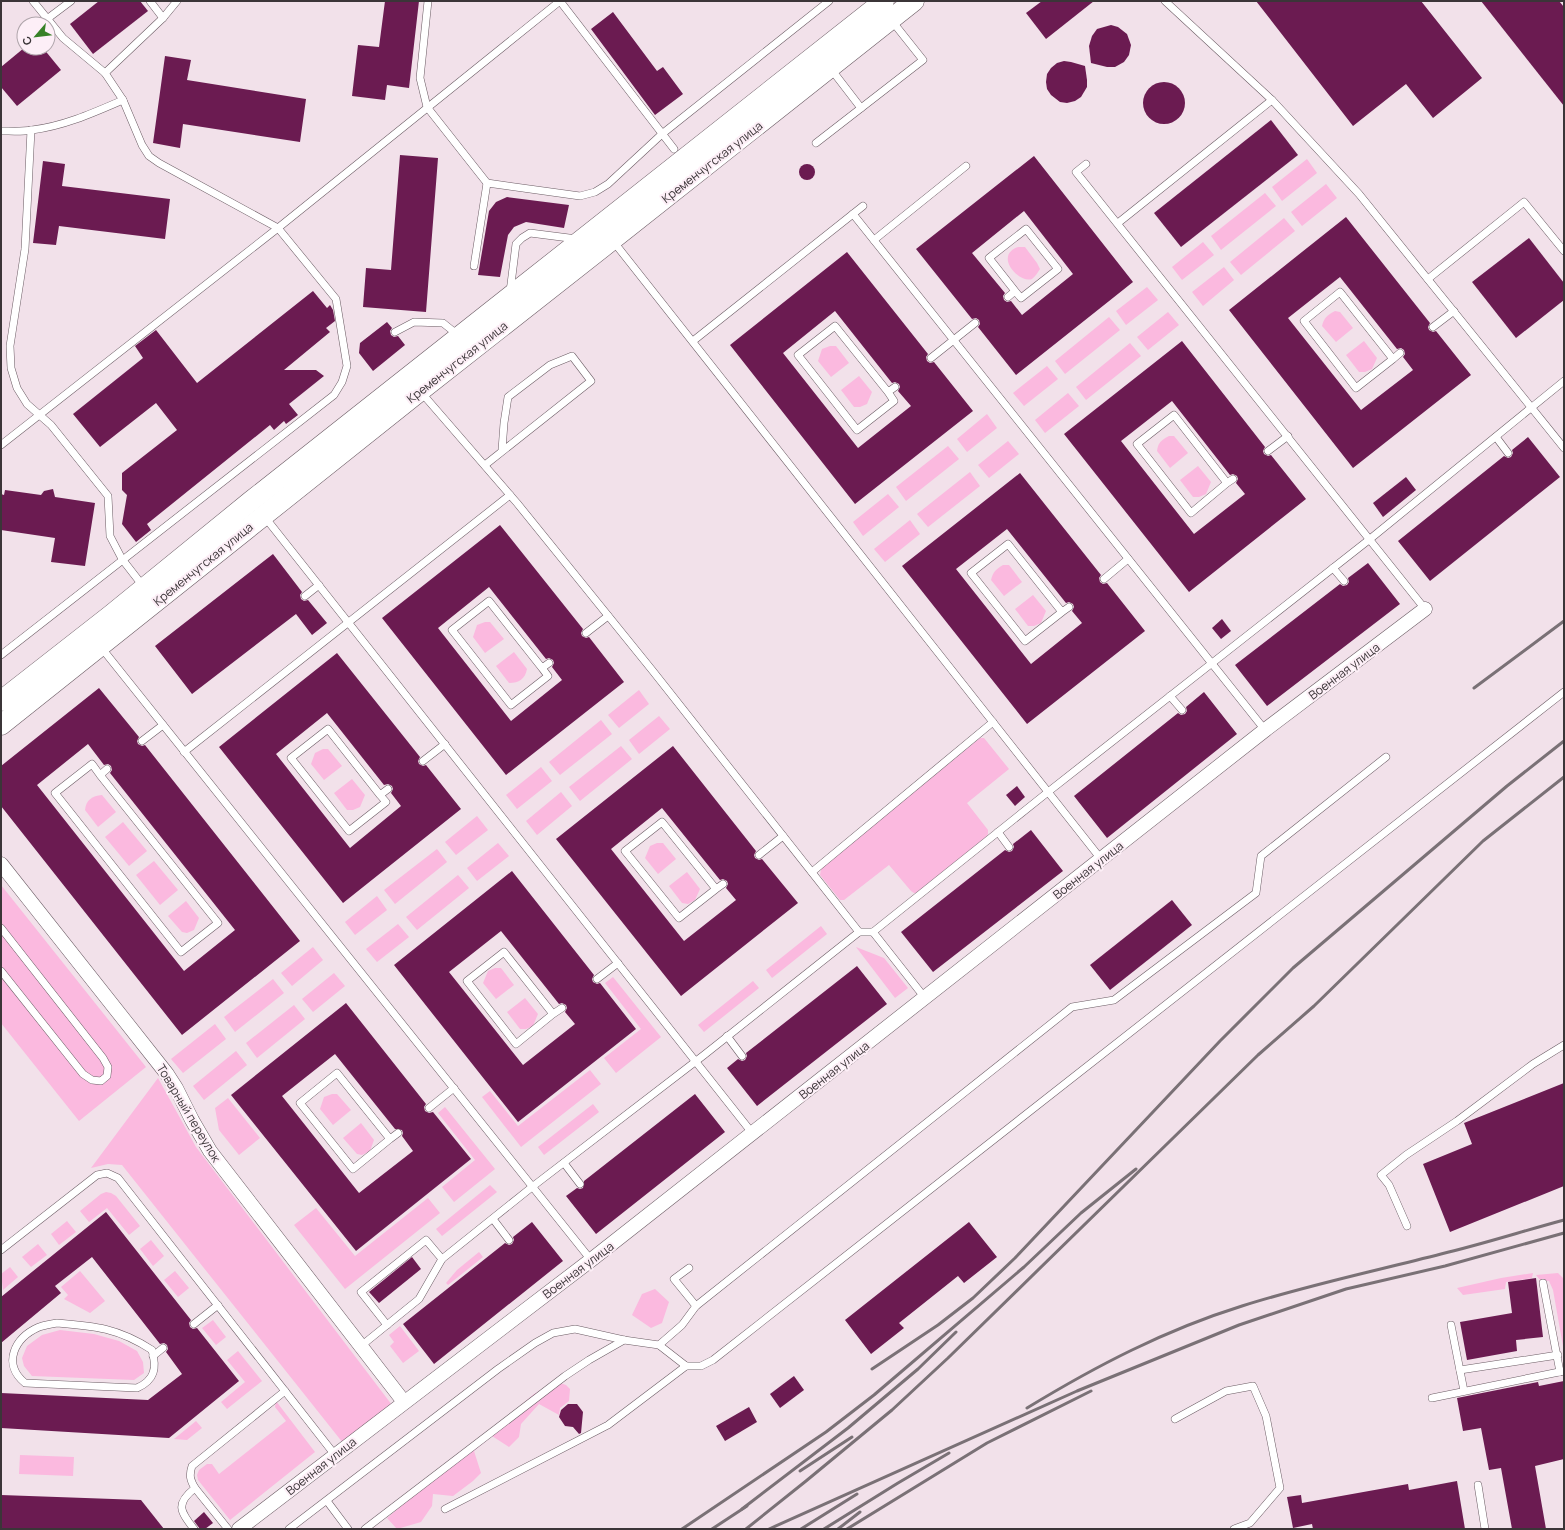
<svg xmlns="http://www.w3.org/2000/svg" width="1565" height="1530" font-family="Manrope,sans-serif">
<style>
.green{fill:#fbb9df}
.building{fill:#6b1b51;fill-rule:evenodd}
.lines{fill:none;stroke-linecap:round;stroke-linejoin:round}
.lane-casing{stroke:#6b5c64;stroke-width:8}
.street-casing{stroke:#6b5c64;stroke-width:15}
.secondary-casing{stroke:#6b5c64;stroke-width:21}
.lane{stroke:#fff;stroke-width:7}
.street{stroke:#fff;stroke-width:14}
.secondary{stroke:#fff;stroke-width:20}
.rail{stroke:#7a7176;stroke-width:3}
.labels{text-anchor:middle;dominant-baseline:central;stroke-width:4;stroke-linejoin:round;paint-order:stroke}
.street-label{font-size:12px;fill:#3b3538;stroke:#fdeff7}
</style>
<rect width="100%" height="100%" fill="#f2e1ea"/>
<g class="green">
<path d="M1307,159l10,14 -35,28 -10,-14z"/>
<path d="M1326,184l11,14 -35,28 -11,-14z"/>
<path d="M1265,193l11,13 -55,44 -10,-14z"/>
<path d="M1284,218l11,13 -54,44 -11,-13z"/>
<path d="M1203,242l11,13 -32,25 -10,-13z"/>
<path d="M1018,247h7l12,16 3,6c-2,3 -5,8 -8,10 -12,5 -39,-23 -14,-32z"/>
<path d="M1224,267l10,13 -31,26 -11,-14z"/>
<path d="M1147,287l11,13 -32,25 -10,-14z"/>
<path d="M1335,311l5,1 13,16 -17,14 -14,-16c2,-8 5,-11 13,-15z"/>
<path d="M1168,312l11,13 -31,25 -11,-13z"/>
<path d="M1109,317l11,13 -55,44 -10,-13z"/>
<path d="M1364,341l13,17 -5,11 -7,3h-6l-13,-17z"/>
<path d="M1130,343l11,13 -55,44 -10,-13z"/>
<path d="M830,346h6l13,17 -18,14 -13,-16 4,-12z"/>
<path d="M1047,366l11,13 -34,27 -11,-13z"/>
<path d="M859,376l13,16 -5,12 -7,3h-6l-13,-17z"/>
<path d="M1068,393l11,13 -34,27 -10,-13z"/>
<path d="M987,414l10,14 -30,24 -10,-13z"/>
<path d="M1169,436h5l14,17 -18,15 -13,-17c1,-8 4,-11 12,-15z"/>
<path d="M1008,441l11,13 -30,24 -11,-13z"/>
<path d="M948,446l11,13 -53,42 -10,-14z"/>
<path d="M1198,466l13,16 -5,12 -7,3h-6l-13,-17z"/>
<path d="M970,472l10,14 -52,41 -11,-13z"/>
<path d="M888,494l11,13 -36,29 -10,-14z"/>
<path d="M910,520l10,14 -35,28 -11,-13z"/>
<path d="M1003,565h6l13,17 -18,14 -13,-16c2,-8 5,-11 12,-15z"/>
<path d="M1033,595l13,16 -5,12 -7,3h-6l-13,-17z"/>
<path d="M485,622h5l14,17 -19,14 -12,-16 4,-12z"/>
<path d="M514,652l13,17c-2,10 -8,14 -18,14l-13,-17z"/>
<path d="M639,690l10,14 -30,24 -11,-13z"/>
<path d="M659,716l11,13 -31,25 -10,-14z"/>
<path d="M601,720l11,14 -52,41 -11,-13z"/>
<path d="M980,738h4l25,31 -42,34 21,27v4l-2,3 -70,56h-2l-3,-2 -22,-26 -45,35h-4l-20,-25 1,-6z"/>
<path d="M621,746l11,13 -52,42 -11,-14z"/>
<path d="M323,749h5l14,17 -18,14 -13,-16 4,-11z"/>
<path d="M541,767l11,14 -35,28 -11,-14z"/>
<path d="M352,779l13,16 -5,12 -7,3h-6l-13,-17z"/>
<path d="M561,792l11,14 -35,29 -11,-14z"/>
<path d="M102,795l14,17 -18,15 -13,-17c1,-10 7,-14 17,-15z"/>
<path d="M477,816l11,14 -32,25 -11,-13z"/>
<path d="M123,822l24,29 -18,15 -24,-29z"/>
<path d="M498,843l11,13 -32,25 -10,-13z"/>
<path d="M657,843h6l13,16 -18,15 -13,-16 5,-12z"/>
<path d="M437,849l10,13 -52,42 -11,-14z"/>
<path d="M154,861l24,29 -18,15 -24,-30z"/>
<path d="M687,872l13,17 -5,11 -7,4 -6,-1 -13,-17z"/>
<path d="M458,875l11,13 -52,42 -11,-13z"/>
<path d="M1,885l145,182 -67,54 -78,-98z"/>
<path d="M377,896l10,14 -32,25 -10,-13z"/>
<path d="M186,901l13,17 -5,12 -7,3 -5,-1 -14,-16z"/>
<path d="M398,924l11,13 -32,25 -11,-13z"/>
<path d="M821,926l6,8 -55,44 -6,-8z"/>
<path d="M313,947l10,13 -31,26 -11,-13z"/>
<path d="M856,947l28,11 24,30 -13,10z"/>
<path d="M495,968h6l13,17 -18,14 -13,-16 5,-12z"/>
<path d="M334,973l11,13 -32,26 -11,-13z"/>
<path d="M613,977l48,60 -45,36 -12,-15 37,-29 -36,-46z"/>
<path d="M273,979l11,14 -49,39 -11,-15z"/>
<path d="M753,981l6,7 -55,44 -6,-7z"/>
<path d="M525,998l13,16 -5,12 -7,3h-6l-13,-17z"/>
<path d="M294,1005l11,14 -48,39 -11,-15z"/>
<path d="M215,1024l11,15 -43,34 -12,-14z"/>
<path d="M236,1051l11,14 -43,35 -11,-14z"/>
<path d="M590,1070l11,14 -80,63 -39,-50 8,-6 28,35z"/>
<path d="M158,1078l38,69 196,258 -49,38 -221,-278 -14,-1 -17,4z"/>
<path d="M332,1094h5l14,16 -18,15 -13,-16 4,-12z"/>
<path d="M228,1098l32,40 -21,17 -20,-25 -4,-22z"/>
<path d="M593,1104l6,8 -55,43 -6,-8z"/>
<path d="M445,1107l50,62 -41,33 -12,-15 33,-27 -37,-47z"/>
<path d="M361,1123l13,17 -4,11 -8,4 -5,-1 -14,-16z"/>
<path d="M490,1185l7,7 -55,44 -6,-7z"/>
<path d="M106,1192l5,1 5,3 24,30 -11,9 -22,-27 -18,14 -9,-11 21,-17z"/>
<path d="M428,1198l12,15 -95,76 -51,-64 22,-17 39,48z"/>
<path d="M67,1221l9,11 -17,13 -8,-11z"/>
<path d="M151,1240l13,16 -11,10 -13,-17z"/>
<path d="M38,1244l9,11 -16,12 -9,-10z"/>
<path d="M479,1252l4,5 -35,28 -2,-2 11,-13z"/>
<path d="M10,1267l8,10 -15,13 -2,-16z"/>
<path d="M80,1271l25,30 -15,12 -26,-14 4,-4 -7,-8z"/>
<path d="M175,1271l14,17 -11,9 -14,-17z"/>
<path d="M1533,1273l-1,5 -26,4 -1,7 -42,6 -6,-7 44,-10z"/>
<path d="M1558,1273l6,6v73l-11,-62 -4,-9 -9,-1 -4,-5z"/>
<path d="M655,1289l14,13 -7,21 -11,5 -19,-13 10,-21z"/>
<path d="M213,1320l13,17 -10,8 -14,-17z"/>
<path d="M400,1326l19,25 -16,12 -13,-17 4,-4 -5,-7z"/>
<path d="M60,1330l34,4 25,7 18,10 6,11 1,11 -10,7 -102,-4 -8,-10 -2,-8 5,-12 15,-11z"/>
<path d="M238,1351l24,30 -35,28 -6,-7 24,-20 -18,-22z"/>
<path d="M557,1382l9,3 4,4 -1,12 -9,7 -1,7 -20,-11 -18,20 -2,13 -10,10 -17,-11 -18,15 7,22 -8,8 -20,15 -20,-2 -1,12 -11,16 -24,7 -10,-11 147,-124z"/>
<path d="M276,1401l39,51 -85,68 -32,-40 -1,-5 2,-5 8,-6h5l7,10 67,-53 -11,-14z"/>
<path d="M196,1421l6,7 -15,12 -13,-1z"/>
<path d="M20,1455l54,2 -1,19 -54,-2z"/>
</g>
<g class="building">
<path d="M99,1h41l8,10 -55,43 -23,-30z"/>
<path d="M385,1h34l-10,87 -22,-3 -2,15 -33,-4 6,-51 21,2z"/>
<path d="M1042,1h52l-48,38 -20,-26z"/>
<path d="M1256,1h165l61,77 -49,40 -27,-34 -53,42z"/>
<path d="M1481,1h78l5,6v99z"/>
<path d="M613,12l44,59 6,-4 20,27 -28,21 -64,-86z"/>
<path d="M1111,25l7,2 9,7 4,11 -2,10 -5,7 -9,5h-8l-16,-4 -2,-17 3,-10 5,-7z"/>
<path d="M24,48h19l18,22 -44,36 -16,-19v-20z"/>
<path d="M165,56l26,4 -4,20 119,19 -6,43 -117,-18 -3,24 -27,-5z"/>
<path d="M1064,61l7,1 14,4 2,14v7l-6,10 -6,4 -8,2 -7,-1 -9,-7 -4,-6 -1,-7 1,-8 4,-6 6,-5z"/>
<circle cx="1164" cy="103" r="21"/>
<path d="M1271,120l27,35 -117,92 -27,-34z"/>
<path d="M400,155l38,3 -12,154 -63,-5 3,-39 25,2z"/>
<path d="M1034,156l99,126 -117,93 -38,-48 2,-3 -1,-4 -3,-2 -4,1 -56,-70zM1024,211l49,63 -51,41 -11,-14 -4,1 -3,-2 -1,-4 2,-3 -33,-40z"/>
<path d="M43,161l22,3 -3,22 108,13 -5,40 -106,-13 -3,19 -23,-2z"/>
<circle cx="807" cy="172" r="8"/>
<path d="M507,197l62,8 -5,23 -38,-6 -12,5 -6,8 -8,42 -22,-2 11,-64 7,-9z"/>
<path d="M1346,217l84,106 -2,4 1,3 4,2 3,-1 35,44 -118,93 -124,-158zM1340,277l57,72 4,-1 3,2 1,4 -2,3 10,13 -52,40 -73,-92z"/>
<path d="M1529,238l35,45v17l-48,38 -44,-56z"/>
<path d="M847,252l81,102 -2,3 1,4 3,2 4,-1 39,49 -118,93 -125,-159zM835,311l57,72 3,-1 4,2 1,3 -2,4 13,15 -53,42 -75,-95z"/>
<path d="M313,291l14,17 3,-3 3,5 2,11 -9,7 4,4 -46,38h32l8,6 -35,28 9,11 -12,9 -2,-3 -10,9 -4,-5 -123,99 4,6 -15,12 -14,-18 5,-29 -5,-5v-17l55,-43 -21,-27 -56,44 -27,-33 70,-56 -8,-12 21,-16 41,53z"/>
<path d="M387,322l5,6 -2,3 1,4 3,2 4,-1 7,9 -32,26 -14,-18 1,-10z"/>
<path d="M1182,341l83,106 -2,4 1,3 4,2 3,-1 35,44 -117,93 -125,-158zM1172,401l58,74 3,-1 4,2 1,3 -2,4 9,11 -51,40 -73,-93z"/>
<path d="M1528,437l32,40 -130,104 -32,-40 106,-85 4,2 3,-1 2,-4 -1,-3z"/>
<path d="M1020,473l81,102 -2,3 1,4 3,2 4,-1 38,48 -118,93 -125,-158zM1007,529l59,74 3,-1 4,2 1,3 -2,4 10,12 -51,41 -75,-95z"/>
<path d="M1406,477l10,13 -33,27 -10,-14z"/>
<path d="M53,489l2,8 40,6 -10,63 -34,-4 4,-24 -54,-8v-36l3,1 1,-5 36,5 3,-4z"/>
<path d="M500,525l83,104 -2,4 1,3 4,2 3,-1 35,45 -118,93 -124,-157zM489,587l57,72 3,-1 4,2 1,3 -2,4 10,13 -51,41 -73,-93z"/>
<path d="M273,554l29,38 -2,3 1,4 3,2 4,-1 19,23 -15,12 -16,-21 -104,80 -37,-48z"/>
<path d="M1368,563l32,41 -133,102 -32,-41 105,-81 3,2 4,-1 2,-3 -1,-4z"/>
<path d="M1222,619l9,12 -10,8 -9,-11z"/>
<path d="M337,653l83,104 -2,4 1,3 4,2 3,-1 35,44 -118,94 -124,-156zM327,713l57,72 4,-1 4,2 1,3 -2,4 10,13 -51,42 -74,-94z"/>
<path d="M99,688l40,49 -2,4 1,3 4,2 3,-1 155,196 -118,94 -181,-229v-40zM88,744l16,21 4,-1 3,2 1,4 -2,3 125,157 -51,41 -147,-186z"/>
<path d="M1204,692l33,42 -130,104 -33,-42 104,-83 3,2 4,-1 2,-3 -1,-4z"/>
<path d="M673,746l83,105 -2,4 1,3 4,2 3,-1 36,44 -117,93 -125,-157zM662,808l58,72 3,-1 4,2 1,3 -2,4 10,12 -52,41 -73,-92z"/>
<path d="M1017,786l8,11 -10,9 -9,-11z"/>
<path d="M1031,830l32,41 -130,101 -32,-40 104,-82 4,2 3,-1 2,-4 -1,-3z"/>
<path d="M512,871l82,104 -2,4 1,3 4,2 3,-1 36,46 -118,93 -124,-157zM501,931l58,73 3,-1 4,2 1,3 -2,4 10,12 -52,41 -74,-93z"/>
<path d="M1172,900l20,25 -82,65 -20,-25z"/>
<path d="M857,966l30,38 -130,102 -30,-38 11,-9 4,2 3,-1 2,-4 -1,-3z"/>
<path d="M346,1003l80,101 -2,3 1,4 4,2 4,-1 38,47 -115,92 -125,-156zM335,1054l60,75 7,1 1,3 -1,3 11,15 -54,42 -77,-97z"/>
<path d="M1564,1083v103l-114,46 -27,-68 49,-20 -8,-21z"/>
<path d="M695,1094l30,38 -129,102 -30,-38 11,-8 3,1 3,-1 1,-7z"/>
<path d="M106,1212l85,108 -2,3 1,4 3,2 4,-1 42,53 -70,57 -168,-10v-35l147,7 34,-26 -16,-22 2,-3 -1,-4 -3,-2 -4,1 -68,-87 -37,29 6,7 -60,50v-46z"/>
<path d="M532,1222l31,39 -129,103 -31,-40 102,-81 4,2 3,-1 2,-4 -1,-3z"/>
<path d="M969,1222l28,35 -33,26 -6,-7 -59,47 5,5 -33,26 -26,-34z"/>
<path d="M412,1257l9,12 -42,34 -10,-11z"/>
<path d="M1536,1278l7,59 -27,3 1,11 -50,9 -7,-38 52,-9 -4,-31z"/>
<path d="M794,1376l10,14 -24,18 -10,-14z"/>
<path d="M1564,1381v78l-29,7 11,63h-34l-11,-61 -12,2 -8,-42 -18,3 -6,-33 81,-16 1,4z"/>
<path d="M568,1404h9l6,8 -2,21 -2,1 -6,-7 -8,-1 -6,-9 2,-7z"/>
<path d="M749,1407l8,15 -32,19 -9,-15z"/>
<path d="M1457,1481l8,48h-152l-1,-5 -19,4 -6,-31 14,-2 1,8 106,-19 1,6z"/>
<path d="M1,1495l140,5 23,29h-163z"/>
<path d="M204,1512l9,11 -8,6h-5l-6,-8z"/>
</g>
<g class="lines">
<g class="lane-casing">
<g id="lane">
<path d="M150,1l13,17"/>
<path d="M428,1l-8,77 7,29 60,76 93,13 15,-4 13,-8 54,-50 167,-133"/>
<path d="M560,1l114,148"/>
<path d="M1165,1l107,99 87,94 205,254"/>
<path d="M47,19l24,-18"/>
<path d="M831,69l30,39"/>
<path d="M105,73l58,-55 14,-17"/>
<path d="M31,130l-6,119 -15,97 1,22 6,20 10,16 24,21 57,71 2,40 12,23 21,27"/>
<path d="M1,131c10,0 21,1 31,-1 32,-4 61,-17 91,-30"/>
<path d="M816,143l107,-83 -31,-39"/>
<path d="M1086,164l-10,8 349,437"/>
<path d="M853,214l412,516"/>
<path d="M1118,223l154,-123"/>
<path d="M874,240l92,-74"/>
<path d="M613,241l488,618"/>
<path d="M474,266l13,-83"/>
<path d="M1428,279l96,-77 40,49"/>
<path d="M510,292l6,-48 6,-6 8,-5 47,6"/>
<path d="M1008,297l7,-6 6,7 37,-29 -32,-40 -37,29 26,33"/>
<path d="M1433,327l21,-16"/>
<path d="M395,332l19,-10 29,1 15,12"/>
<path d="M693,341l170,-135"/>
<path d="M931,358l44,-35"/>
<path d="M1393,359l-37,29 -52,-67 36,-29 53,67 7,-6"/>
<path d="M420,391l97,112 135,167 207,262"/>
<path d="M888,392l6,9 -37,29 -59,-75 37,-29 53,66 7,-5"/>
<path d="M1496,437l12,16"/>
<path d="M1,445l277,-217 282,-227"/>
<path d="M1268,451l20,-15"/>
<path d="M485,465l106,-84 -19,-25 -22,9 -42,32 -4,26 -2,27"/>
<path d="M1227,483l-36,30 -54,-69 37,-29 53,68 6,-4"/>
<path d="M264,516l489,618"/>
<path d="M1333,568l11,13"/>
<path d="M1104,579l24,-20"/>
<path d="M305,596l14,-11"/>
<path d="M1062,612l-37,29 -54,-68 37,-29 54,68 7,-5"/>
<path d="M586,633l22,-17"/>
<path d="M100,646l491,614"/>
<path d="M1,655l333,-260 8,-13 5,-16 -11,-67 -58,-71 -119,-65 -10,-7 -7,-11 -19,-45 -18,-27 -42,-35 -30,-37"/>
<path d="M542,668l6,8 -37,29 -59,-75 37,-29 53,67 7,-5"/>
<path d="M1170,696l12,14"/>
<path d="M142,741l21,-16"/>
<path d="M184,752l326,-257"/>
<path d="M423,761l22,-17"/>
<path d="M100,775l-8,-11 -37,29 126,159 37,-29 -118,-148 7,-6"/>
<path d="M380,795l6,7 -37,29 -58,-73 37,-29 52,66 8,-6"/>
<path d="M998,832l11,15"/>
<path d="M759,855l24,-19"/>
<path d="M812,872l181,-150"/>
<path d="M716,889l-37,29 -54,-67 37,-29 54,67 7,-5"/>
<path d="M1,928l102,130 5,9 -1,9 -6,5 -9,-1 -9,-6 -82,-103"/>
<path d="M873,932l175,-140 322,-253 194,-158"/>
<path d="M597,979l21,-16"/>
<path d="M553,1014l-37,30 -49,-63 37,-29 49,62 9,-6"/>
<path d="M727,1036l15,20"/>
<path d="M429,1108l25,-20"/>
<path d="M390,1139l-37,30 -53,-66 37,-30 53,66 8,-6"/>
<path d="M564,1163l16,21"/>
<path d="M493,1219l16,21"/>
<path d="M1407,1226l-18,-41 -8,-10 25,-20 51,-34 76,-57 31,-19"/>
<path d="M1,1250l96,-75 10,-2 11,5 217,277"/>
<path d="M689,1268l-15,11 22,27"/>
<path d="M1543,1283l17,89"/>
<path d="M57,1323c38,3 61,5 95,27 5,18 3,30 -15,38l-112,-5c-23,-19 -11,-45 14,-56 6,-2 12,-3 18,-4z"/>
<path d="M194,1324l24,-19"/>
<path d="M387,1325l-26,-33 65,-52 16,19"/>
<path d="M1451,1325l13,66"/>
<path d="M659,1345l23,-20 14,-19 376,-299 42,-7 142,-107 5,-37 125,-99"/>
<path d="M361,1346l58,-47 23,-40 90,-72 172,-132 155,-123h14l52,66"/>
<path d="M153,1356l10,-8"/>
<path d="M1460,1370l98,-15"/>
<path d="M1432,1398l132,-27"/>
<path d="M1175,1419l51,-28 27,-5 13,30 14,72 -30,35 -16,6"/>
<path d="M1478,1485l7,44"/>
<path d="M195,1488l33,41"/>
<path d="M327,1501l21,28"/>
<path d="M445,1509l163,-84 78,-59"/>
<path d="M194,1529c-14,-18 -19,-25 1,-41 -5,-8 -6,-13 -3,-22l93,-75"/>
<path d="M289,1529l209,-160 37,-26 18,-10 22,-4 49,11 35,5 27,21h15l12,-6 851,-668"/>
<path d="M365,1529l200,-153 24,-16 35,-20"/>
</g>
</g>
<g class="street-casing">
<g id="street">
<path d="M1,864l166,210 9,14 16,32 18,31 194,251"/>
<path d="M239,1529l352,-269 674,-530 160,-121"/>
</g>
</g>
<g class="secondary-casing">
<g id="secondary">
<path d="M1,701l110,-86 140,-114 633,-500"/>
<path d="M1,725l419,-334 192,-151 302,-239"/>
</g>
</g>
<use href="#lane" class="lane"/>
<use href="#street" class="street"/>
<use href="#secondary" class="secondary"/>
<g class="rail">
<path d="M1474,688l90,-67"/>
<path d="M872,1369l66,-44 35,-27 42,-40 205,-217 73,-73 214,-182 57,-45"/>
<path d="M1027,1408c69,-42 138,-78 215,-102 66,-21 133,-35 199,-52 42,-10 82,-23 123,-34"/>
<path d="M800,1471l52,-34"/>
<path d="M742,1509l106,-81 70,-59 38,-37"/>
<path d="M682,1529l144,-97 48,-37 150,-128 57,-54 55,-44"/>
<path d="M712,1529l35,-23"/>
<path d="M746,1529l60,-48 86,-71 56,-52 310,-303 56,-49 169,-165 81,-64"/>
<path d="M769,1529l308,-138 162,-66 107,-36 99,-23 119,-33"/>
<path d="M801,1529l56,-35"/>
<path d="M824,1529l74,-46 51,-30"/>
<path d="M838,1529l22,-17"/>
<path d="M847,1529l140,-86 104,-52"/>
</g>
</g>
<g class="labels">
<g class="street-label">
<text transform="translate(712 162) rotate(-38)">Кременчугская улица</text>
<text transform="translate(457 362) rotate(-38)">Кременчугская улица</text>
<text transform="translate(203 564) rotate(-39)">Кременчугская улица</text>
<text transform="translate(1344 671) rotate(-37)">Военная улица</text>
<text transform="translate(1088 870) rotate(-38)">Военная улица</text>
<text transform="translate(834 1070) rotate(-38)">Военная улица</text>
<text transform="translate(189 1113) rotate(59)">Товарный переулок</text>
<text transform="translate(578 1270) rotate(-37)">Военная улица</text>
<text transform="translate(321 1466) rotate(-38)">Военная улица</text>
</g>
</g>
<rect width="1565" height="1530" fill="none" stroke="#3b3538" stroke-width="4"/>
<g transform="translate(36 36) rotate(242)"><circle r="19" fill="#fdeff7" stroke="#afa5ab"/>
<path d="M0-3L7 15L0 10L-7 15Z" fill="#378127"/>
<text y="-6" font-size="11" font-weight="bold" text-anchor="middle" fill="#3b3538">С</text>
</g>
</svg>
